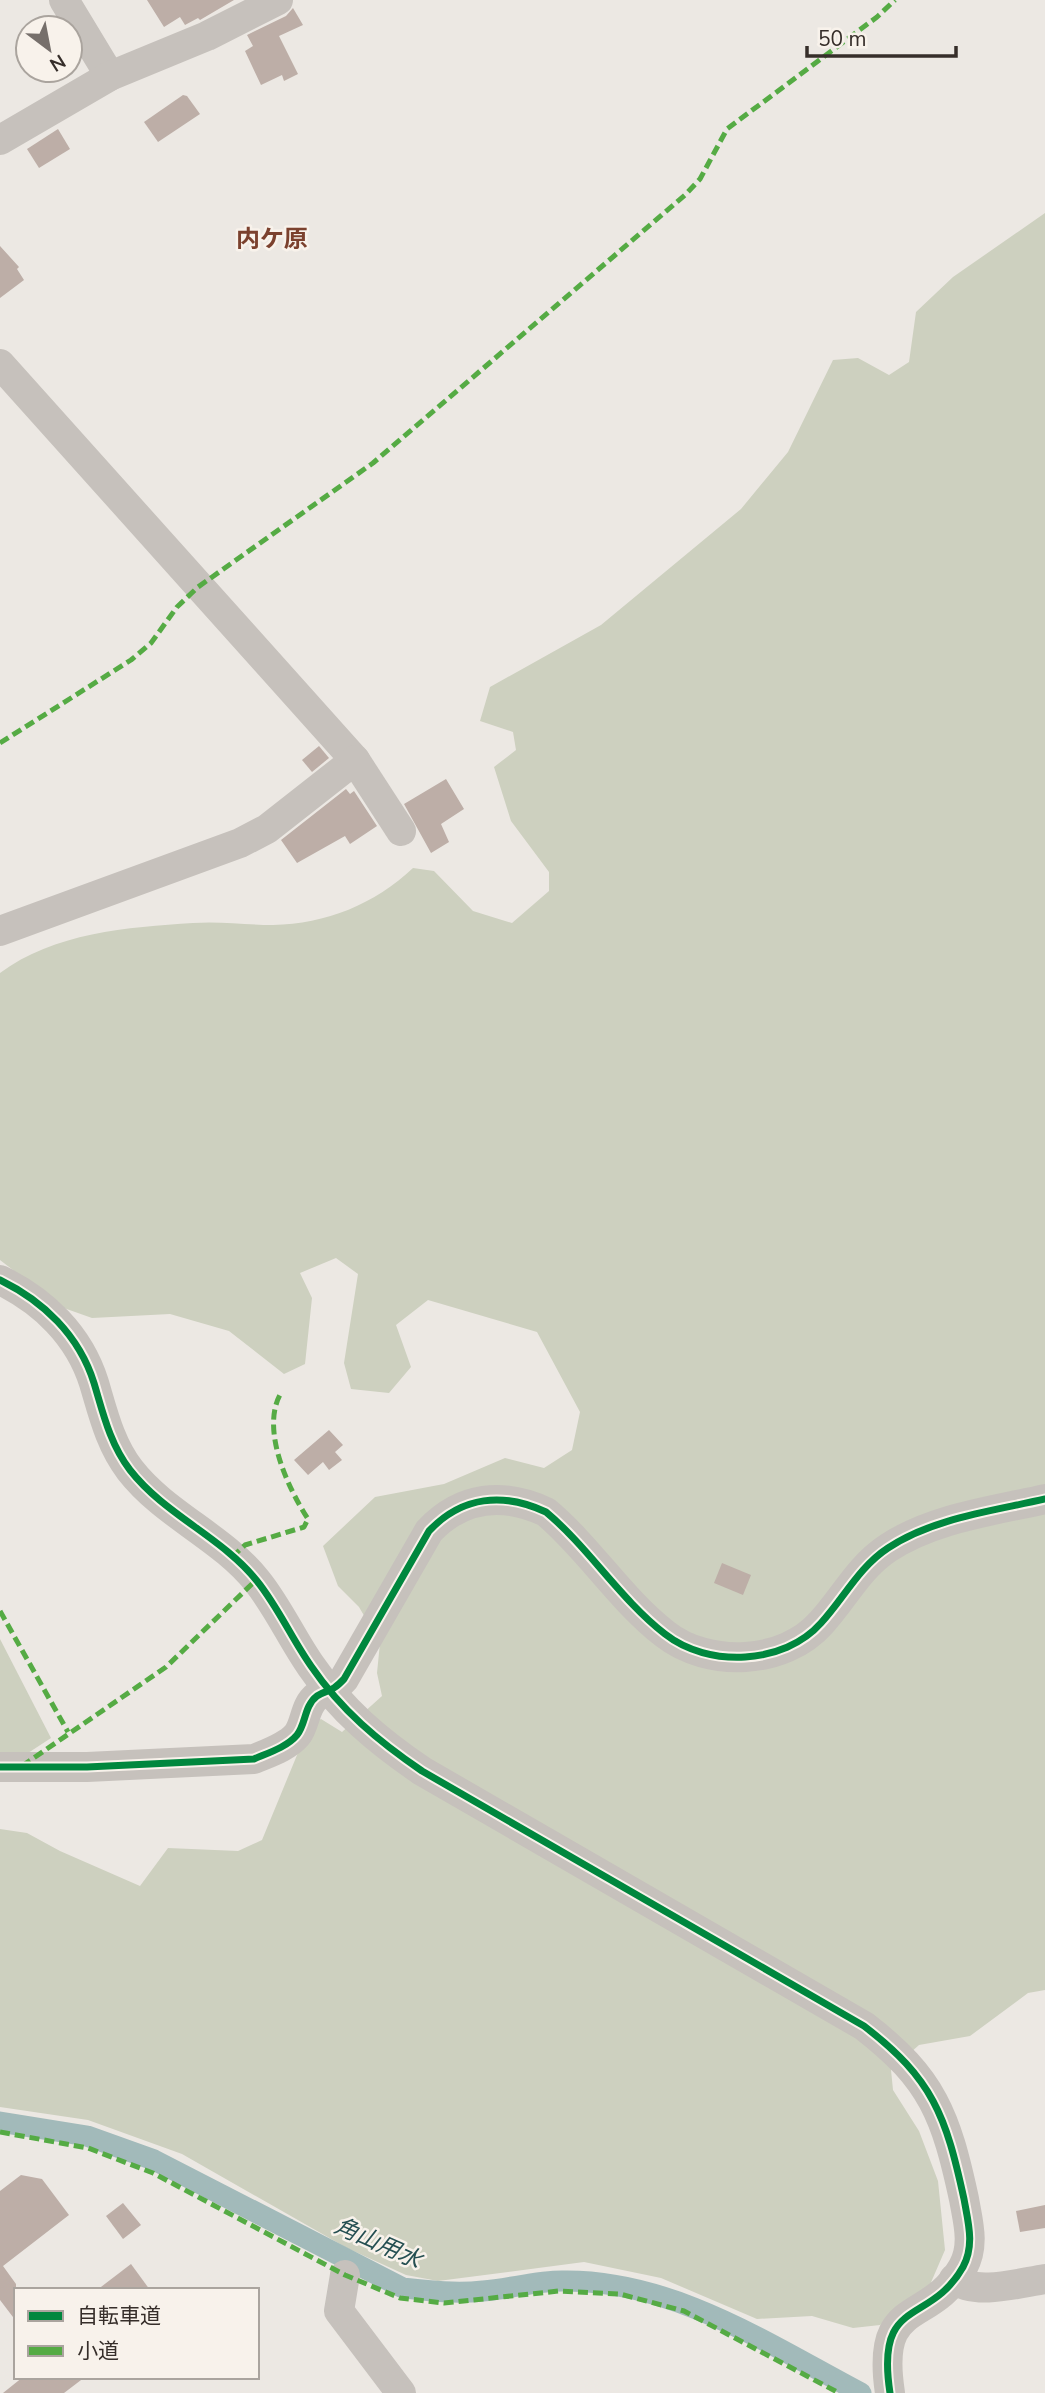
<svg xmlns="http://www.w3.org/2000/svg" width="1045" height="2393" font-family="'Nunito Sans','Noto Sans JP',sans-serif">
<style>
.green{fill:#cdd0bf}
.lines{fill:none;stroke-linecap:round;stroke-linejoin:round}
.canal{stroke:#a2baba;stroke-width:21}
.building{fill:#bdaea7}
.minor{stroke:#c6c1bc;stroke-width:30}
.quiet{stroke:#55ab44;stroke-width:5;stroke-dasharray:10 5;stroke-linecap:butt}
.cycleway-casing{stroke:#f8f2eb;stroke-width:11}
.cycleway{stroke:#00873e;stroke-width:7}
.labels{text-anchor:middle;dominant-baseline:central;stroke-width:5;stroke-linejoin:round;paint-order:stroke}
.water-label{font-size:23px;font-style:italic;fill:#254f52;stroke:#f8f2eb}
.quarter-label{font-size:24px;font-weight:bold;fill:#7b412e;stroke:#f8f2eb}
</style>
<rect width="100%" height="100%" fill="#ece8e3"/>
<g class="green">
<path d="M1045,213v1777l-17,3 -58,43 -51,9 -28,25 2,20 26,41 19,50 7,69 -16,37 -49,38 -27,3 -41,-12 -55,3 -96,-41 -77,-16 -146,19 -32,-6 -59,-27 -165,-94 -94,-34 -88,-13v-278l27,4 33,18 80,35 28,-38 70,3 24,-11 47,-114 12,-7 21,13 40,-36 -5,-23 3,-30 -21,-36 -21,-21 -15,-40 52,-49 69,-13 61,-26 39,10 28,-18 8,-38 -43,-80 -109,-32 -32,25 15,42 -22,26 -38,-4 -7,-26 14,-89 -22,-16 -36,15 12,25 -7,66 -21,10 -55,-43 -59,-17 -78,4 -31,-11 -61,-47v-287c53,-40 128,-46 193,-50 27,-2 54,2 80,2 53,-1 102,-21 140,-57l21,3 39,40 39,12 37,-32v-19l-38,-51 -17,-54 22,-17 -3,-18 -33,-11 10,-34 111,-62 140,-116 47,-57 45,-92 25,-2 31,17 20,-13 7,-50 37,-35z"/>
<path d="M0,1639l51,99 -26,17 -25,1z"/>
</g>
<g class="lines">
<path class="canal" d="M0,2122l87,14 67,24 249,128c27,3 53,6 80,3 26,-2 53,-10 79,-10 109,-2 206,63 299,112"/>
</g>
<g class="building">
<path d="M147,0h87l-34,20 -2,-2 -13,7 -5,-8 -16,10z"/>
<path d="M293,8l10,17 -24,11 19,38 -14,7 -2,-6 -21,10 -16,-34 8,-5 -6,-11 39,-19z"/>
<path d="M183,95l4,1 13,18 -42,28 -14,-20z"/>
<path d="M58,129l12,20 -31,19 -12,-19z"/>
<path d="M0,246l19,21 -2,2 7,11 -24,18z"/>
<path d="M319,746l10,12 -17,14 -10,-12z"/>
<path d="M446,779l18,30 -23,15 8,18 -18,11 -27,-49z"/>
<path d="M346,789l4,5 4,-3 23,35 -27,18 -5,-8 -48,27 -16,-23z"/>
<path d="M329,1430l14,15 -8,7 7,8 -13,10 -6,-8 -15,13 -14,-15z"/>
<path d="M722,1563l29,12 -8,20 -29,-12z"/>
<path d="M21,2175l21,4 27,36 -66,51 13,18v37l-16,-21v-109z"/>
<path d="M123,2203l18,22 -18,14 -17,-23z"/>
<path d="M1045,2205v23l-25,4 -4,-21z"/>
<path d="M131,2264l19,26h-53z"/>
<path d="M23,2377h62l-21,16h-61z"/>
</g>
<g class="lines">
<g class="minor">
<path d="M64,0l46,76"/>
<path d="M0,140l110,-64 97,-40 71,-36"/>
<path d="M0,364l355,396 -88,69 -27,14 -240,88"/>
<path d="M355,760l46,71"/>
<path d="M0,1280c43,21 79,55 94,103 9,30 16,61 36,87 35,45 92,67 127,111 21,26 35,58 54,85 30,44 67,75 111,105l442,255c69,53 82,90 100,173 4,23 11,46 -1,68 -34,60 -88,28 -73,126"/>
<path d="M0,1767h87l167,-8c14,-6 33,-12 43,-24 9,-11 7,-29 20,-39 11,-7 14,-3 27,-17l85,-148c33,-35 74,-39 117,-19 43,36 74,87 119,122 43,34 119,31 156,-11 23,-25 38,-56 67,-75 45,-30 105,-37 157,-49"/>
<path d="M345,2275l-6,36 62,82"/>
<path d="M954,2279c21,17 65,4 91,0"/>
</g>
<g class="quiet">
<path d="M0,743l131,-83 20,-17 26,-36 21,-20 175,-124 312,-268 15,-16 27,-50 150,-112 18,-17"/>
<path d="M232,1557l13,-12 59,-18 4,-8c-20,-31 -48,-90 -27,-126"/>
<path d="M0,1611l68,121"/>
<path d="M22,1766l144,-99 90,-87"/>
<path d="M0,2132l88,16 65,25 192,102 55,23 44,5 115,-12 61,3 64,17 155,82"/>
</g>
<g class="cycleway-casing">
<g id="cycleway">
<path d="M0,1280c43,21 79,55 94,103 9,30 16,61 36,87 35,45 92,67 127,111 21,26 35,58 54,85 30,44 67,75 111,105l442,255c69,53 82,90 100,173 4,23 11,46 -1,68 -34,60 -88,28 -73,126"/>
<path d="M0,1767h87l167,-8c14,-6 33,-12 43,-24 9,-11 7,-29 20,-39 11,-7 14,-3 27,-17l85,-148c33,-35 74,-39 117,-19 43,36 74,87 119,122 43,34 119,31 156,-11 23,-25 38,-56 67,-75 45,-30 105,-37 157,-49"/>
</g>
</g>
<use href="#cycleway" class="cycleway"/>
</g>
<g class="labels">
<g class="water-label">
<text transform="translate(378 2243) rotate(24)">角山用水</text>
</g>
<g class="quarter-label">
<text x="272" y="239">内ケ原</text>
</g>
</g>
<rect x="14" y="2288" width="245" height="91" fill="#f8f2eb" stroke="#aaa49e" stroke-width="2"/>
<rect x="28" y="2311" width="35" height="10" fill="#00873e" stroke="#aaa49e" stroke-width="2"/>
<text x="77" y="2323" font-size="21" fill="#362e2a">自転車道</text>
<rect x="28" y="2346" width="35" height="10" fill="#55ab44" stroke="#aaa49e" stroke-width="2"/>
<text x="77" y="2358" font-size="21" fill="#362e2a">小道</text>
<g transform="translate(49 49) rotate(148)"><circle r="33" fill="#f8f2eb" stroke="#aaa49e" stroke-width="2"/>
<path d="M0-5L12 26L0 18L-12 26Z" fill="#766f6b"/>
<text y="-10" font-size="19" font-weight="bold" text-anchor="middle" fill="#362e2a">N</text>
</g>
<path d="M807 46v10h149v-10" fill="none" stroke="#362e2a" stroke-width="3.5"/>
<text x="818" y="46" font-size="21" fill="#362e2a" stroke="#f8f2eb" stroke-width="5" paint-order="stroke">50 m</text>
</svg>
